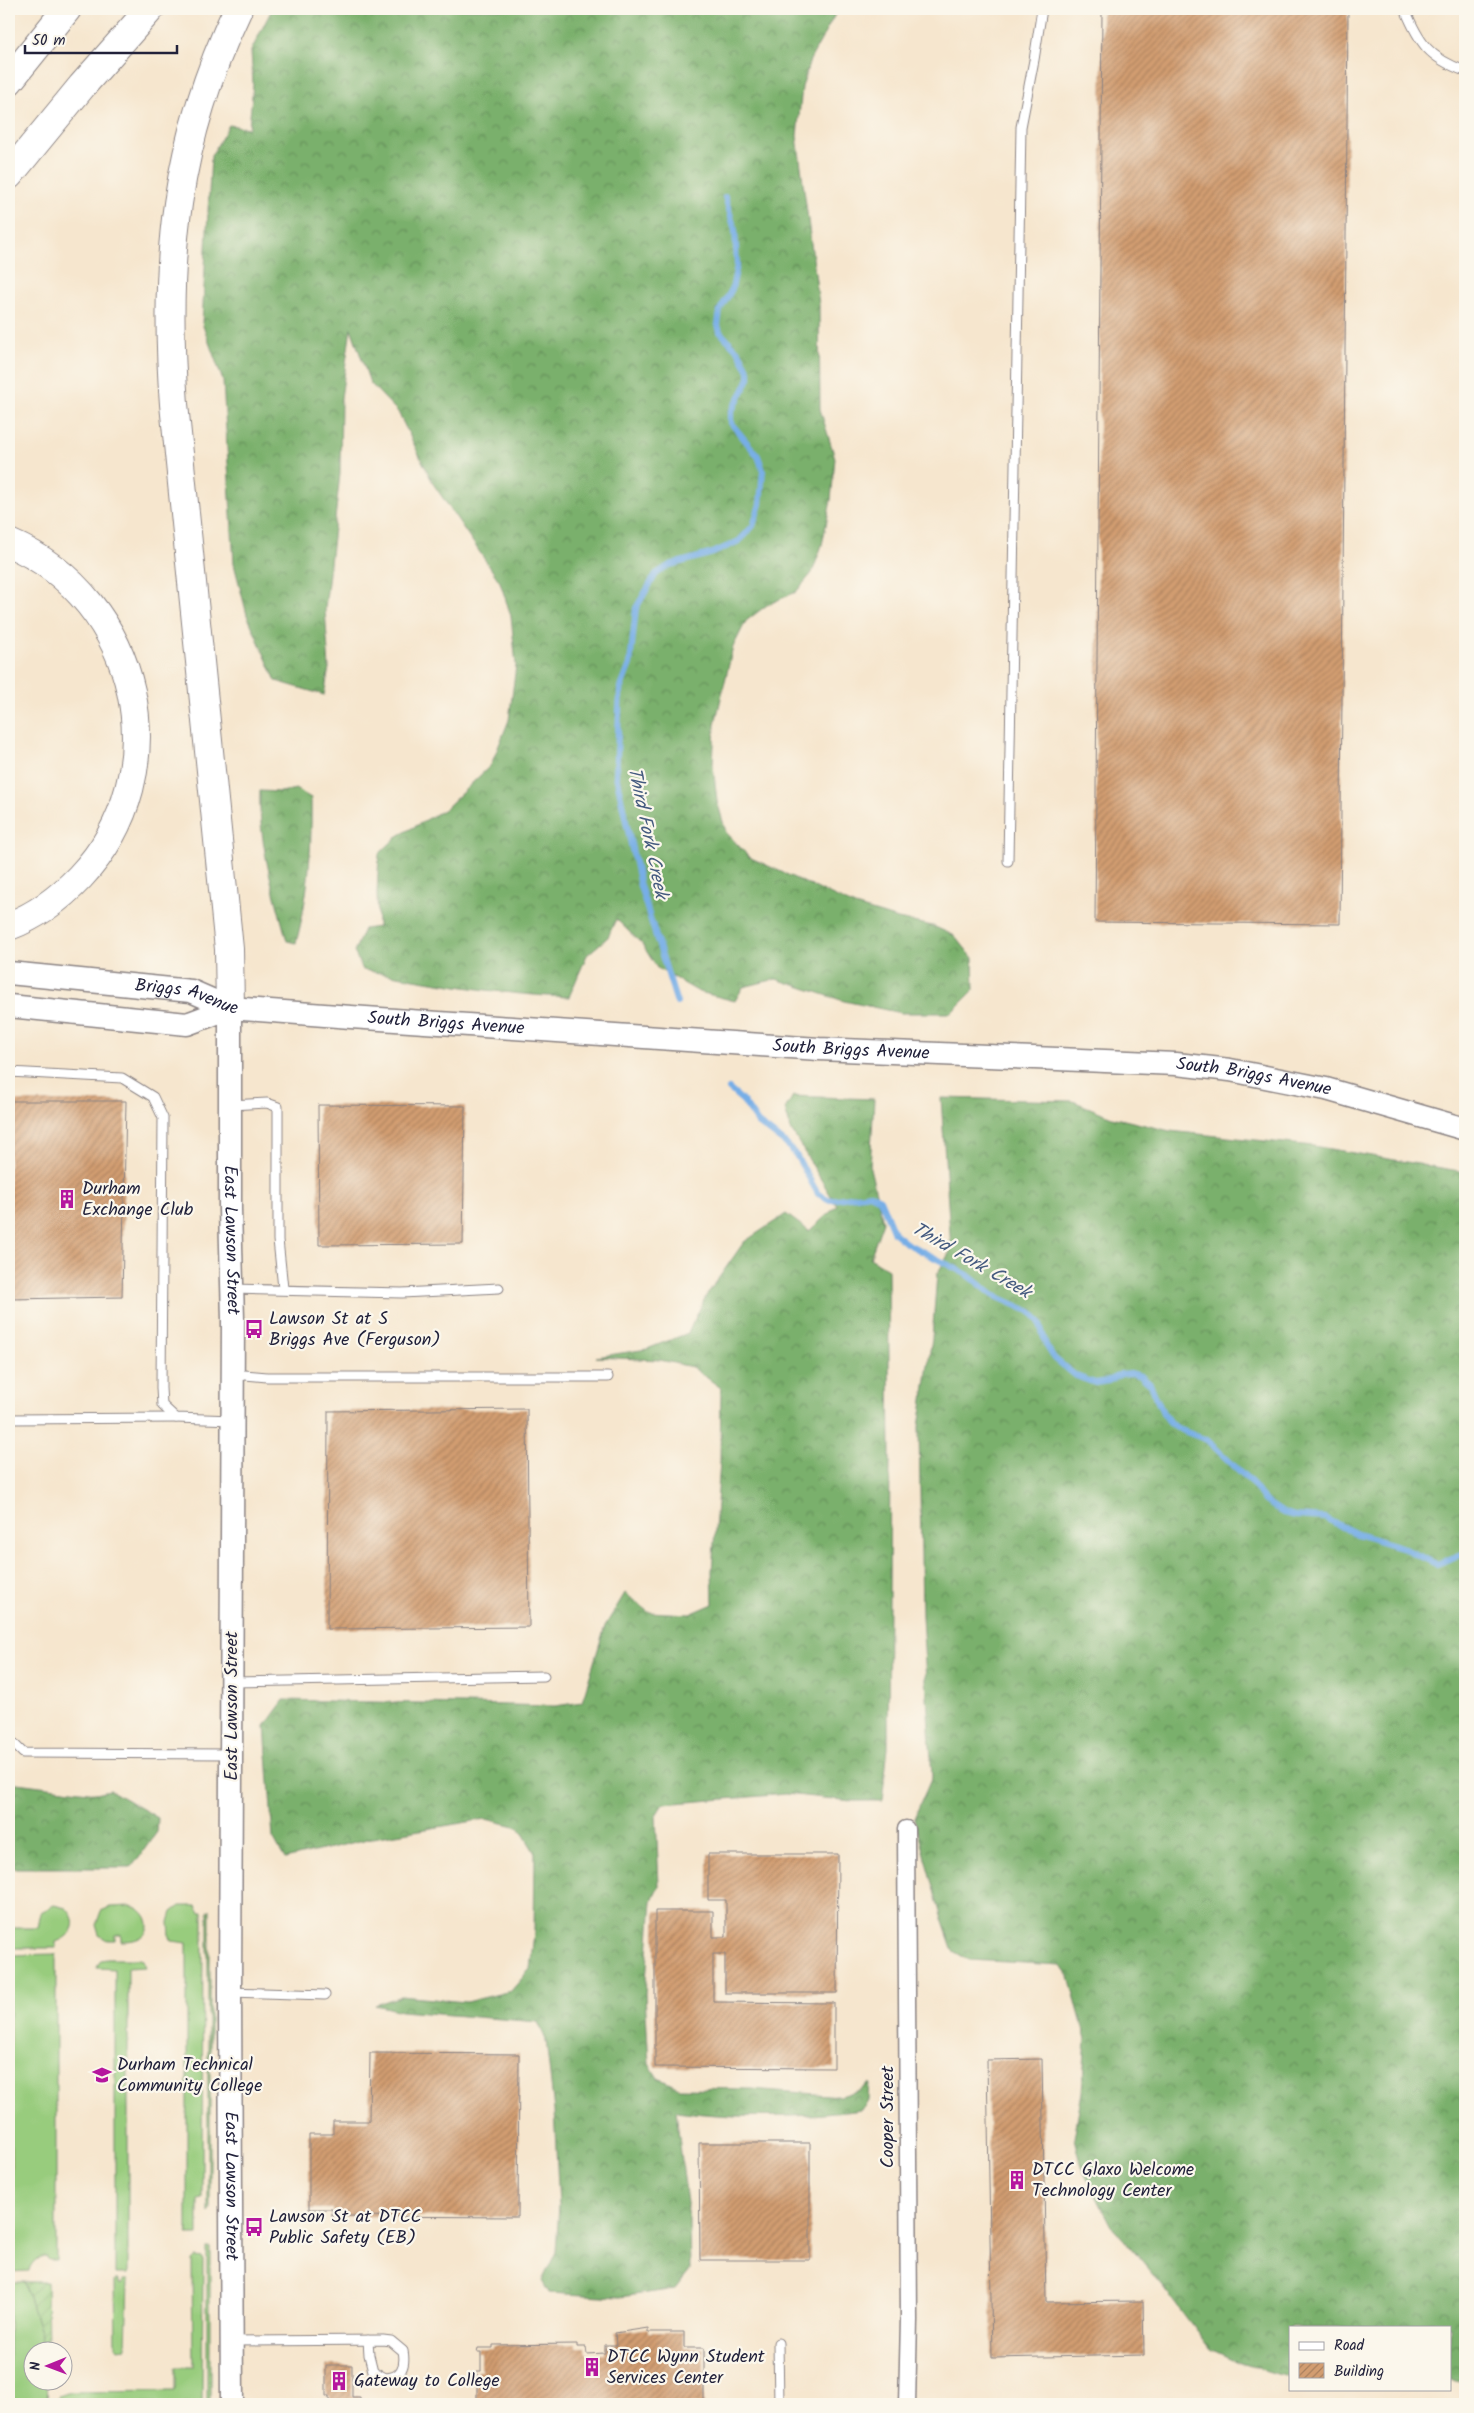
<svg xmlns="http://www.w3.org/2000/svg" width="1474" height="2413" font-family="Kalam,sans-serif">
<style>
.grass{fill:#98cc7d;stroke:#5d775c}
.forest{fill:url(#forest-crowns);stroke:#4e6954}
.garden{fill:url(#garden-furrows);stroke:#5d775c}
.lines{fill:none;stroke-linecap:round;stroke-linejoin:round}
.stream{stroke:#77aee6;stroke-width:6}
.building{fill:url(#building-hatch)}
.lane-casing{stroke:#8c8484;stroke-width:11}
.street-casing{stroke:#8c8484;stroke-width:19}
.secondary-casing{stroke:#8c8484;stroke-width:25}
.highway-casing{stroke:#8c8484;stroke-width:30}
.lane{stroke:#fff;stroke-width:9}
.street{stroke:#fff;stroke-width:16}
.secondary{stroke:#fff;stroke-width:22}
.highway{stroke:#fff;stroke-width:28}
.labels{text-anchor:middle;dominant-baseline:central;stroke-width:4.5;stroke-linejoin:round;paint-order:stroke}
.street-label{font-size:18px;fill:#22223b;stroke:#fbf7ec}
.poi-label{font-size:18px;fill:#22223b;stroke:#fbf7ec;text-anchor:start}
.water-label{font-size:19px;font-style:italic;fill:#445a7f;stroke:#fbf7ec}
</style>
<defs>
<pattern id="forest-crowns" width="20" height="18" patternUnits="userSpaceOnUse" patternTransform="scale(1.25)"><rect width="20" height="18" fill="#7ab06c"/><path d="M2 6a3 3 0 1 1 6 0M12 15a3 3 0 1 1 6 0" fill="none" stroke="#648f5a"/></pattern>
<pattern id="garden-furrows" width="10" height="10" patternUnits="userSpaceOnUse" patternTransform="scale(1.25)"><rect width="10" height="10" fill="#98cc7d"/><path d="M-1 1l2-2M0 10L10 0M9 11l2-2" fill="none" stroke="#83af6d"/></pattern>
<pattern id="building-hatch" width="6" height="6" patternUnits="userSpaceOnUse" patternTransform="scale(1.25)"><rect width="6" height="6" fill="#d29d71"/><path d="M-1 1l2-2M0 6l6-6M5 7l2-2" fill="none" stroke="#aa805e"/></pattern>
</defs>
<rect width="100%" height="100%" fill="#fbf7ec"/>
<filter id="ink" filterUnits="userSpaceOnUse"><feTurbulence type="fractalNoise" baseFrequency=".02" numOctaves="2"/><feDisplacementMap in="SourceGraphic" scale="10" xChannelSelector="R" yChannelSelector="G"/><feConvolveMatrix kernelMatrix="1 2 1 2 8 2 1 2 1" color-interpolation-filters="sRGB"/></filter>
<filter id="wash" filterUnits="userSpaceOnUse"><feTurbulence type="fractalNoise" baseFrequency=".0096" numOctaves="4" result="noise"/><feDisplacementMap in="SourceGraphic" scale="20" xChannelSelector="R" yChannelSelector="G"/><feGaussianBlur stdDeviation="1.12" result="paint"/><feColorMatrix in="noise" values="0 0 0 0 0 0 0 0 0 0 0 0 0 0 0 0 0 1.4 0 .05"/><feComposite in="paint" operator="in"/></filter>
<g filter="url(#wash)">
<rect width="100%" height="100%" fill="#f6e6ce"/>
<g class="grass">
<path d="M54,1905l12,3c14,14 7,28 -10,34v6h-47v-20h29l3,-16z"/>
<path d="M130,1906c17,2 27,26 7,33 -5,2 -11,2 -16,2v-6h-6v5h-8l-8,-5 -3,-10 5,-14 9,-4z"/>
<path d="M180,1906h16l4,6h3l-1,287 -4,1v35h-11v-292l-15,-2 -2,-4 -1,-15 3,-10z"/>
<path d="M210,1909v301l-2,3v-301z"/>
<path d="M56,1954v306h-8l-3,-4c-7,0 -15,8 -16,15l-20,1v-4l3,-1 -3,-312z"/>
<path d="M107,1959h32l4,1 3,7 -18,1v306h-13v-305l-19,-1 5,-8z"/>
<rect x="207" y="2248" width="3" height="156"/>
<path d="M196,2257l7,1 -1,146h-147l4,-8 11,-4 105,-1v-24h18l-1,-106z"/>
<path d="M115,2280h4v4h4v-4h5l-2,68 -8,1 -2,-3z"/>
<path d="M9,2282h15l17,53 3,15h-12v30l16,1 -1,23h-38z"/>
</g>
<g class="forest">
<path d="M272,9h566l-28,51 -8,27 -5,49 22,168 1,105 15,49 -4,42 -9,45 -10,28 -16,19 -29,13 -21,16 -13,26 -18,77 -2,41 4,36 9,31 23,25 106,49 43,13 35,7 22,10 18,22 1,32 -23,23h-50l-57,-12 -68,-22 -33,8 -8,14 -36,-9 -42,-24 -15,-24 -26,-25 -8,18 -21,18 -18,42c-69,-2 -138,-15 -206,-27l-9,-18 10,-23 14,-2 -1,-34 2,-39 19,-18 47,-27 46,-44 18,-45 7,-55 -5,-49 -11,-34 -66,-97 -36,-73 -28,-29 -19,-55 -10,70 -1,76 -15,135 4,59 -5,27 -48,-14 -29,-66 -13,-51 -11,-183 -21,-58 9,-167 18,-31 20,3 4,-44 -2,-33z"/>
<path d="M296,789l15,9c1,49 -2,97 -15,145l-9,-2c-13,-48 -29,-100 -27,-150l21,1z"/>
<path d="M793,1096l81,3 -4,69 13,54 -13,36 18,11 2,184 -2,295 -6,53h-31l-65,-7 -123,10 -7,11 3,71 -7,15 -7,93 4,70 9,14 21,10 73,1 89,7 19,-6 9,-7 -1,17 -6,10c-62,8 -124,9 -186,1l13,109 1,50 -15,19 -55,8 -71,-4 -7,-12 14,-29 3,-47 -5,-94 -8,-71 -8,-18 -137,-11 -26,-6 26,-9 65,6 45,-11 19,-22 4,-36 1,-80 -16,-26 -33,-8 -114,19 -87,21 -12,-21 -8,-112 19,-26 271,6 27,-4 23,-76 20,-33 23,19 42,2 23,-10 -1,-33 8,-109 1,-74 -29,-21 -32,-7 -64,-3 51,-8 41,-16 18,-37 38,-54 42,-28 23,17 28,-25 -46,-76 -6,-21z"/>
<path d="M941,1098l132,3 39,16 58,14 143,15 152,26v1211l-15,-3v-53h-160v51l-49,-15 -31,-14 -55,-73 -43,-50 -31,-59 -7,-29 8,-46 4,-53 -17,-63 -8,-11 -92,-5 -16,-9 -12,-35 -27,-98 18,-41 -10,-160 -3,-190 13,-89 5,-64 14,-24z"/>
<path d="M9,1782l87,11 14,-3 48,28 -1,14 -26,36h-122z"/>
</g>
<path class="garden" d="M24,2282h23l1,68h-4l-3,-15z"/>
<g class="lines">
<g class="stream">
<path d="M677,1003l-37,-117 -24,-111 4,-85 10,-26 6,-56 20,-34 14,-9 43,-12 26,-12 14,-15 7,-22 3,-34 -5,-14 -27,-33v-11l12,-21 6,-13v-7l-10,-19 -19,-20 -2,-7 2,-15 12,-21 5,-24 -2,-35 -10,-33"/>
<path d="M729,1089l14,12 15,22 27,20 11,12 22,39 12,6 40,-6 10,5 14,34 12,10 62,32 25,20 38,17 8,9 7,24 8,13 22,18 19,7 13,-2 13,-7 10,-1 10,3 9,8 13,29 8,11 10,6 26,10 44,42 14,19 18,12 12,3 30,2 32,16 44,13 35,17 29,-11"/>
</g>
</g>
<g id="blocks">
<g class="building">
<path d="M1102,9h246l-8,915 -245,-2z"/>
<path d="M9,1101h117l-4,196 -111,2v53h-2z"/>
<path d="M318,1105l147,1 -2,138 -144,1z"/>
<path d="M527,1409l2,218 -202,2 1,-218z"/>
<path d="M708,1854h130l-1,139h-112v-39h-12v48l121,1v65l-179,-1v-156h58v26h13v-37h-18z"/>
<path d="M9,2019h1l2,249h-3z"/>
<path d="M370,2053l149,1 -1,163 -186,-1v-7h-23v-75h24v-13h36z"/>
<path d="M1042,2059l4,243 97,-1 1,54 -152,3 -5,-298z"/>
<path d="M699,2143h111v117h-110z"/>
<path d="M648,2328v4h36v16h20v56h-227v-33h4v-19h-4l1,-4h15v-3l84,-1v3h9l1,7 18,-1v-8h11l-1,-12z"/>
<path d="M326,2365h26v32h8v7h-31v-8h-3z"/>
</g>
</g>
</g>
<g filter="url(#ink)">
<use href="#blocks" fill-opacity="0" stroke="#8c8484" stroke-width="1"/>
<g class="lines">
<g class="lane-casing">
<g id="lane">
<path d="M1405,9c14,34 24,49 60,62"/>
<path d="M1008,861l13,-734 13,-67 8,-51"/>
<path d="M9,1072l113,6 31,19 10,21 -2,270 1,17 14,13 57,2"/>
<path d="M231,1105l36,-2 11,4v133l5,48"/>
<path d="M232,1289l170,4 97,-5"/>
<path d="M233,1374l34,3h341"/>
<path d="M9,1419l167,-1"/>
<path d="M233,1682l311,-6"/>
<path d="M9,1739l14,14 207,1"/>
<path d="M230,1992l95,3"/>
<path d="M232,2341l151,-1 8,1 12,10c3,15 -2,27 -18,27l-12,-7 -4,-16 -1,-15"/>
<path d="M778,2343l1,61"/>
</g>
</g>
<g class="street-casing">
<path id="street" d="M906,1829l3,491 -2,84"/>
</g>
<g class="secondary-casing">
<g id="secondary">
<path id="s1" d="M9,973l182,18 39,17 121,9 468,32 357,15 54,6 96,19 139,40"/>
<path d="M9,1006l178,18 43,-16"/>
<path id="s2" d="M230,1008v201l3,110 -3,673 2,412"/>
</g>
</g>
<g class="highway-casing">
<g id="highway">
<path d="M9,81l58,-72"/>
<path d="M9,175l73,-89 68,-77"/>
<path d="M9,543c132,56 170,230 71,334 -20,21 -44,39 -71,49"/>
<path d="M230,1008l-1,-59 -55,-545c-11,-144 1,-263 64,-395"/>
</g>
</g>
<use href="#lane" class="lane"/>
<use href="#street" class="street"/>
<use href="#secondary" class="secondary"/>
<use href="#highway" class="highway"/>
</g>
</g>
<defs>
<g id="building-bare" transform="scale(1.5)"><path d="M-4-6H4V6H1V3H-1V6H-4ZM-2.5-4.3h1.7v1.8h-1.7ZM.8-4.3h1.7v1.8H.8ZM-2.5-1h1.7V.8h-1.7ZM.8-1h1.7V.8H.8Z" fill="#b5179e" stroke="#fbf7ec" stroke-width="2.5" paint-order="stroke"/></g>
<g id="bus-bare" transform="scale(1.5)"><path d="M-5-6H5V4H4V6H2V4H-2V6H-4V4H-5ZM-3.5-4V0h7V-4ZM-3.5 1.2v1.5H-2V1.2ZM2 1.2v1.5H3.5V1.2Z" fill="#b5179e" stroke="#fbf7ec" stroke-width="2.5" paint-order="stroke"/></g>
<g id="university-bare" transform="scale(1.5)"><path d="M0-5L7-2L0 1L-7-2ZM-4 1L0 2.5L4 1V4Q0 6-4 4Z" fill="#b5179e" stroke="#fbf7ec" stroke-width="2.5" paint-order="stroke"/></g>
</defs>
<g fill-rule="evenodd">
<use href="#building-bare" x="67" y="1199"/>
<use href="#bus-bare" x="254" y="1329"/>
<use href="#university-bare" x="102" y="2075"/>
<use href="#building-bare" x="1017" y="2180"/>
<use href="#bus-bare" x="254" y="2227"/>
<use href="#building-bare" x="592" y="2367"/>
<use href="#building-bare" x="339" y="2381"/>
</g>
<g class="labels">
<g class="street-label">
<text stroke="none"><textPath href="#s1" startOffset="180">Briggs Avenue</textPath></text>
<text stroke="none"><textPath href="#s1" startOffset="442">South Briggs Avenue</textPath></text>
<text stroke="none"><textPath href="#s1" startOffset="848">South Briggs Avenue</textPath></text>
<text stroke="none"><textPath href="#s1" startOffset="1252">South Briggs Avenue</textPath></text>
<text stroke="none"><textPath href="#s2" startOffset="232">East Lawson Street</textPath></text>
<text transform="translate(232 1706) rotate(-90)">East Lawson Street</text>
<text transform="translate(888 2117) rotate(-90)">Cooper Street</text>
<text stroke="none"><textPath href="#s2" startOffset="1178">East Lawson Street</textPath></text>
</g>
<g class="poi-label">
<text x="82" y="1189">Durham<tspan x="82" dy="21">Exchange Club</tspan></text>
<text x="269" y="1319">Lawson St at S<tspan x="269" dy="21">Briggs Ave (Ferguson)</tspan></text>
<text x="117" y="2065">Durham Technical<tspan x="117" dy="21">Community College</tspan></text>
<text x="1032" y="2170">DTCC Glaxo Welcome<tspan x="1032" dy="21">Technology Center</tspan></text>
<text x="269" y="2217">Lawson St at DTCC<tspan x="269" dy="21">Public Safety (EB)</tspan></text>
<text x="607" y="2357">DTCC Wynn Student<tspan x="607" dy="21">Services Center</tspan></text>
<text x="354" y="2381">Gateway to College</text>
</g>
<g class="water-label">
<text transform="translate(647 833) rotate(78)">Third Fork Creek</text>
<text transform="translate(971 1261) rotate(30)">Third Fork Creek</text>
</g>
</g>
<rect width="1474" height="2413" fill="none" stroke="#fbf7ec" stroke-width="30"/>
<rect x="1289" y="2326" width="162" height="65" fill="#fbf7ec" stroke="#a4a2a5"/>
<rect x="1299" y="2342" width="25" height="8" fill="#ffffff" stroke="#a4a2a5"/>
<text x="1334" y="2350" font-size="15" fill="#22223b">Road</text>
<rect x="1299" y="2363" width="25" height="15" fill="url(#building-hatch)" stroke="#a4a2a5"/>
<text x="1334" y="2376" font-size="15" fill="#22223b">Building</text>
<g transform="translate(48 2366) rotate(269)"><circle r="24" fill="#fbf7ec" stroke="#a4a2a5"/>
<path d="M0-4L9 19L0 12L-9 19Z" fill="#b5179e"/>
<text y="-8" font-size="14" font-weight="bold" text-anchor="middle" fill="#22223b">N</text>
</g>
<path d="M25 45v8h152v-8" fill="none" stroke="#22223b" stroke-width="2.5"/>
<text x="32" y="45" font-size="15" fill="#22223b" stroke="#fbf7ec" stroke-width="4" paint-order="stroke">50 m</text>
</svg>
